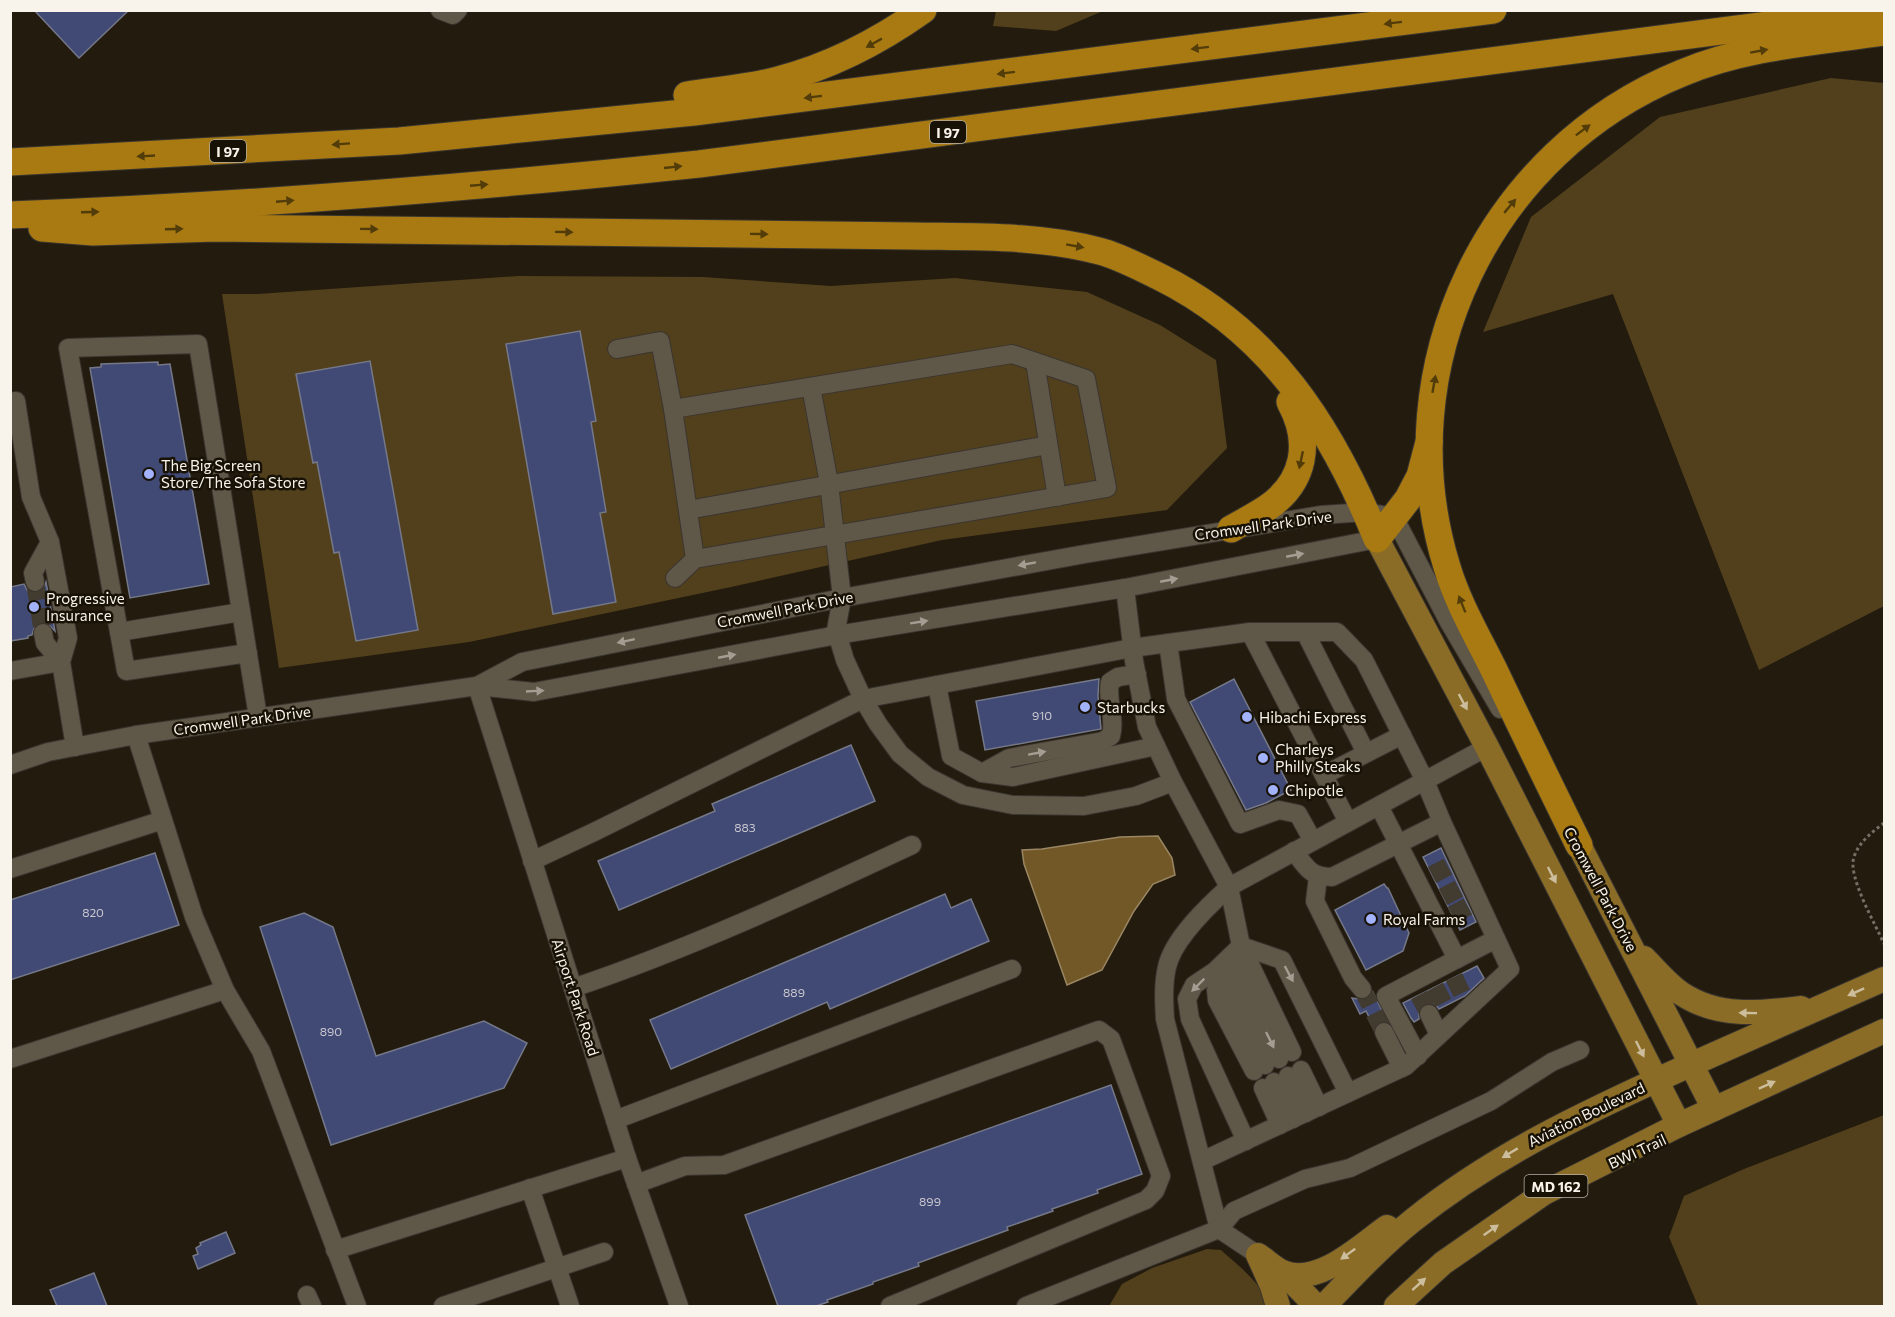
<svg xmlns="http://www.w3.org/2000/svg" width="1895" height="1317" font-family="Commissioner,sans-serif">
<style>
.green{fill:#52401d}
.water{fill:#725827;stroke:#9a8662;stroke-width:1.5}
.building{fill:#414975;stroke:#747888;stroke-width:1.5}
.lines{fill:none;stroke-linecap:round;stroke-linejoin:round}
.minor-tunnel{stroke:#423b2f;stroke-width:18;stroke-dasharray:18 9;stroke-linecap:butt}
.minor-casing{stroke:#3a352f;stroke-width:20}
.major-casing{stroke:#3a352f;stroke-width:26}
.highway-casing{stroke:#3a352f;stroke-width:29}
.path{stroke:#756f63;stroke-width:3;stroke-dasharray:3 3;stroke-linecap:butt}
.minor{stroke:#5f5748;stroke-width:18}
.major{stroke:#8b6c27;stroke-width:24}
.highway{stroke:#a87a11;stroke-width:27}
.oneway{fill:#523c0a}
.oneway2{fill:#a49d91}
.oneway3{fill:#ccbd9d}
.poi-dot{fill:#a2b2fd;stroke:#181206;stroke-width:2}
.labels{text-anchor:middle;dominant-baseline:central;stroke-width:5;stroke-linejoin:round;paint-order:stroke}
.number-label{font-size:12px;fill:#cac8ce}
.shield{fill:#181206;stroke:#b5b0a6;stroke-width:1.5}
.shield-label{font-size:14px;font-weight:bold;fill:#f8f3eb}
.poi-label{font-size:15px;fill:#f8f3eb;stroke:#181206;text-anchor:start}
.street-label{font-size:15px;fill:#f8f3eb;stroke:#181206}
</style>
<rect width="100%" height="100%" fill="#221b0e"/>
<g class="green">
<path d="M996,11v-1l107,1 -47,20 -63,-5z"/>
<path d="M1831,78l53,5v523l-125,64 -146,-376 -130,38 48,-115 129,-100z"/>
<path d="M519,276l184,1 128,9 124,-8 132,14 73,33 56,35 11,88 -60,62 -225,30 -211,47 -262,55 -190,26 -57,-374h36z"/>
<path d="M1884,1115v191h-186l-29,-69 15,-41 60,-27z"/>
<path d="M1207,1249l14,1c14,13 46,37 46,56h-158l13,-22 30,-16z"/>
</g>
<path class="water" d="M1158,836l14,22 3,17 -22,9 -19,27 -32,59 -35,15 -43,-121 -2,-14 20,-1 78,-12z"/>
<g class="building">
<path d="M34,10h95l-50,48z"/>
<path d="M580,331l16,90 -5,1 15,90 -6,1 16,89 -63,12 -47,-270z"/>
<path d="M370,361l48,269 -62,11 -17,-89 -5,1 -17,-91 -4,1 -17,-89z"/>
<path d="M158,362v3l12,-1 39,220 -79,14 -40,-230 11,-1v-3z"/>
<path d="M46,582l9,49 -8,-8 -7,-1 -5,3 -3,10 -4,1v2l-18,3v-54l14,-3 3,6 10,3 6,-3z"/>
<path d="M1099,679l-1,17 3,33 -116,21 -9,-49z"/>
<path d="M1234,679l57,111 -25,13 -20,7 -56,-108z"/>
<path d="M851,745l24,56 -256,109 -21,-49 117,-50 -3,-7z"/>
<path d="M1441,848l35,74 -16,8 -37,-73z"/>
<path d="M155,853l24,72 -169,55v-80z"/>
<path d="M1384,884l3,4h1l21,45 -6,18 -37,19 -31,-60z"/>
<path d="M945,894l6,14 20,-9 18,42 -159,68 -3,-7 -156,67 -21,-49z"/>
<path d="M304,913l29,14 43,129 108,-35 43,22 -23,45 -173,57 -71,-218z"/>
<path d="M1477,966l7,12 -19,18 -26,13 -4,-5h-10l-6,4v11l-5,3 -3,-4 -8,-15z"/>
<path d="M1373,992l14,29 -7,1 -6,5 -8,-16 -6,3 -8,-16 12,2z"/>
<path d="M1111,1085l31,89 -45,16 1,3 -46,16 1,2 -46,16 1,3 -90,33 1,3 -46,16v2l-46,16 1,2 -12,4h-38l-33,-91z"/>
<path d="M226,1232l9,21 -37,16 -5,-13 5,-2 -2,-6 5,-3 -1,-2z"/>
<path d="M94,1273l13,33h-50l-7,-16z"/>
</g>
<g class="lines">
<g class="minor-tunnel">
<path d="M35,582l8,51"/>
<path d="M1432,875l19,-10"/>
<path d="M1443,897l19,-10"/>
<path d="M1452,915l19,-10"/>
<path d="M1454,977l9,19"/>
<path d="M1435,987l10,19"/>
<path d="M1362,989l22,43"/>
<path d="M1419,995l10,19"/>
</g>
<g class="minor-casing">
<g id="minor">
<path d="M440,10l13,5 5,-5"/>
<path d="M617,349l43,-8 13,68"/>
<path d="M1035,362l22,135"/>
<path d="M811,387l18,96 13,115 -6,32 9,30 18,39 15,25 22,30 28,23 35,18 50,10 71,1 52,-10 37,-14"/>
<path d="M10,402l6,-1 15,96 19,45 18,96 -7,24 14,85"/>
<path d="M688,510l360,-65"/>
<path d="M675,578l20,-19 -22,-150 339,-55 74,25 21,109 -412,71"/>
<path d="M35,582l-2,-9 17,-31"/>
<path d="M1125,588l9,73 13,66 26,55 56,105 12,59 5,45 33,68"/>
<path d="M119,632l122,-20"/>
<path d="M1250,632l98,190"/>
<path d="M1305,632l61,121"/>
<path d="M1168,643l8,56 64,125 39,-14 19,4 15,27"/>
<path d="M248,653l-122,18 -58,-323 130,-4 60,373"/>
<path d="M10,671l51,-9 -16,-19 -2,-10"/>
<path d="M937,685l14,71 31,17 31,4 143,-31"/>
<path d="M477,686l45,-24 320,-64 243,-44 236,-39 45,-3 28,5 56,107 50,85"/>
<path d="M477,686l150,472 52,148"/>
<path d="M136,735l58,182 31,73 36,61 96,255"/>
<path d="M10,765l38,-13 88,-17 341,-49 57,6 303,-57 288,-47 252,-49"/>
<path d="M982,773l27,-15 94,-17 8,-5c5,-18 -5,-36 -1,-54l8,-5 19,-3"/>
<path d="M1324,775l78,-40"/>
<path d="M1379,806l78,153 -71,37 32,60"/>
<path d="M1294,851c12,16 16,26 38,26l110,-55"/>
<path d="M532,861l62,-29 269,-133 269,-51 118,-16h87l27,28 61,121 17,41 68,147 -104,97 -204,95"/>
<path d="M10,869l153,-49"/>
<path d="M1318,877l-3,24 38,77 9,11"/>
<path d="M1241,946l-26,25 -21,14 -7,14 3,20 56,122"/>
<path d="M1241,946l41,14 66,133"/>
<path d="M1234,958l-10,22 -8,10 1,10 37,71"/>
<path d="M1247,958l45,94"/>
<path d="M1457,959l39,-20"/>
<path d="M1234,971l-4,19 35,75"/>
<path d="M573,988c116,-39 228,-91 339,-143"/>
<path d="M1429,1014l10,21"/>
<path d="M1384,1032l18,36"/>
<path d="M10,1059l215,-69"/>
<path d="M1301,1070l18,37"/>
<path d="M1288,1076l18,37"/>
<path d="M1274,1082l19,37"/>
<path d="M1263,1088l17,37"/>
<path d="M615,1120l397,-151"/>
<path d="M636,1184l49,-18 39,-1 375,-135 12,9 50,137 -6,15 -9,9 -256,106"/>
<path d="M530,1188l40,118"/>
<path d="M1219,1229l-54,-210c-1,-17 -2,-35 2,-52 6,-28 41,-61 62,-80l258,-140"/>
<path d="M1219,1229l15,-18 71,-32 45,-11 141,-67 61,-39 28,-12"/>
<path d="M335,1250l292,-92"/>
<path d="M307,1295l5,11"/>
<path d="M443,1306l161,-54"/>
<path d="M1026,1306l193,-77 39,26"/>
</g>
</g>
<g class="major-casing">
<g id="major">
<path d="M1377,539l110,208 192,378"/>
<path d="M1579,845l135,264"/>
<path d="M1644,958c12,12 24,27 38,36 37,24 77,19 119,14"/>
<path d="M1258,1255c9,6 18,15 27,18 35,12 75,-27 102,-46"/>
<path d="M1259,1257l13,29 6,20"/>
<path d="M1284,1273l32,33"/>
<path d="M1324,1306c28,-29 57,-60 88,-85 82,-66 174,-109 269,-152 67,-30 135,-60 203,-90"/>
<path d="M1396,1306l47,-43 101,-70 135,-68 205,-94"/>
</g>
</g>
<g class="highway-casing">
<g id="highway">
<path d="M687,95c30,-5 62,-7 91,-15 54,-14 100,-38 145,-70"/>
<path d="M10,162l389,-21 295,-29 799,-102"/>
<path d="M10,215c231,-9 460,-27 689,-51l1183,-154"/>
<path d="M42,228l51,4 122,-4 698,8c62,1 126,-1 186,15 20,5 40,16 59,25 112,55 173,150 219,263l31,-40 12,-23 9,-34"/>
<path d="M1231,529c12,-7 24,-13 36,-21 38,-26 45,-66 23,-106"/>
<path d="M1579,845c-28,-57 -56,-114 -83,-171 -17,-35 -38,-70 -49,-107 -62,-200 42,-416 235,-494 64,-27 135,-31 202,-41"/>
</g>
</g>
<path class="path" d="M1884,823c-12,9 -25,19 -30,34 -7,19 22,68 30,87"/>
<use href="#minor" class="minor"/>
<use href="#major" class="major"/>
<use href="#highway" class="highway"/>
</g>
<defs><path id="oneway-solid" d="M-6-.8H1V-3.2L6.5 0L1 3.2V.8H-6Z" transform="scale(1.5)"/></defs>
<g class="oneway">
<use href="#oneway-solid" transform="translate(1393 23) rotate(173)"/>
<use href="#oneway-solid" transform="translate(874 43) rotate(151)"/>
<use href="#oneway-solid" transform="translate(1200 48) rotate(173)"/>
<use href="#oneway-solid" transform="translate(1759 51) rotate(-10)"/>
<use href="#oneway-solid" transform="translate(1006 73) rotate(173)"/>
<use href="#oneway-solid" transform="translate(813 97) rotate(173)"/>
<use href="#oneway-solid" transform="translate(1583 130) rotate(-37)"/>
<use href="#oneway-solid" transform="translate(341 144) rotate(176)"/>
<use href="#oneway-solid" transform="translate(146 156) rotate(177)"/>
<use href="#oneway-solid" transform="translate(673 167) rotate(-6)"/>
<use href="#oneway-solid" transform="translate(479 185) rotate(-5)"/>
<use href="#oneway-solid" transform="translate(285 201) rotate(-5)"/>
<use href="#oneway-solid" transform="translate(1510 206) rotate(-50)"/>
<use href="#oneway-solid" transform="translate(90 212) rotate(-2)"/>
<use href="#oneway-solid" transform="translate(174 229) rotate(-2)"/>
<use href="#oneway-solid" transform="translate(369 229) rotate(1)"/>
<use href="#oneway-solid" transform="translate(564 232) rotate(1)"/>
<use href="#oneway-solid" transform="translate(759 234) rotate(1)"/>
<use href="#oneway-solid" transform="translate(1075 246) rotate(10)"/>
<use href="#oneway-solid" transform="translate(1434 384) rotate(-80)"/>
<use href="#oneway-solid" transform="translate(1301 460) rotate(102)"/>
<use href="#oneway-solid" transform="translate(1462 604) rotate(-112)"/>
</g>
<g class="oneway2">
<use href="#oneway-solid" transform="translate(1295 555) rotate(-11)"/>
<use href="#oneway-solid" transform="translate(1027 564) rotate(170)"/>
<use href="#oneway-solid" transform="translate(1169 580) rotate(-11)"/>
<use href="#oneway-solid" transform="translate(919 622) rotate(-9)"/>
<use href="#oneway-solid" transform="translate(626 641) rotate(168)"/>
<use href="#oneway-solid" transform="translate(727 656) rotate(-11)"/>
<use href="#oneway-solid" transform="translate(535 691) rotate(-3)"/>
<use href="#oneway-solid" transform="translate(1037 753) rotate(-10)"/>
<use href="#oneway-solid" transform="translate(1289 974) rotate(62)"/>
<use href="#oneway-solid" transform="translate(1198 985) rotate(135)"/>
<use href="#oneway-solid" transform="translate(1270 1040) rotate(64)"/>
</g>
<g class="oneway3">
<use href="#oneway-solid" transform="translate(1463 702) rotate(62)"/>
<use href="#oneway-solid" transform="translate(1552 875) rotate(63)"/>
<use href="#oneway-solid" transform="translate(1856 992) rotate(156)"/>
<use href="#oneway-solid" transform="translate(1748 1013) rotate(-179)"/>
<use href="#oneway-solid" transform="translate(1640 1049) rotate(63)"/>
<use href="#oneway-solid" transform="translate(1767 1085) rotate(-24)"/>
<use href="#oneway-solid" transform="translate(1510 1153) rotate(149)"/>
<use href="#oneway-solid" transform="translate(1491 1230) rotate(-35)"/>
<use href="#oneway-solid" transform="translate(1348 1254) rotate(144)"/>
<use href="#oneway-solid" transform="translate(1419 1284) rotate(-42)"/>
</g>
<g class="poi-dot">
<circle cx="149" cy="474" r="6"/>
<circle cx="34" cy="607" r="6"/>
<circle cx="1085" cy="707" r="6"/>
<circle cx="1247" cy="717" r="6"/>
<circle cx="1263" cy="758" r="6"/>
<circle cx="1273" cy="790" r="6"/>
<circle cx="1371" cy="919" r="6"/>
</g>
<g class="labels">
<g class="number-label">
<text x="1042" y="715">910</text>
<text x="745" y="827">883</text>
<text x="93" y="912">820</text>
<text x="794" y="992">889</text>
<text x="331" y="1031">890</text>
<text x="930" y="1201">899</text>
</g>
<g class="shield">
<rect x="930" y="121" width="36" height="22" rx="4.5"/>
<rect x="210" y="140" width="36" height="22" rx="4.5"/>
<rect x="1524.5" y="1175" width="63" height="22" rx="4.5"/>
</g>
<g class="shield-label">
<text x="948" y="132">I 97</text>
<text x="228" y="151">I 97</text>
<text x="1556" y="1186">MD 162</text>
</g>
<g class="poi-label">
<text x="161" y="465">The Big Screen<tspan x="161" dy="17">Store/The Sofa Store</tspan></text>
<text x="46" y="598">Progressive<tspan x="46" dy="17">Insurance</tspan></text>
<text x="1097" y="707">Starbucks</text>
<text x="1259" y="717">Hibachi Express</text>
<text x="1275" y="749">Charleys<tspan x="1275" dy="17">Philly Steaks</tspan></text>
<text x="1285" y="790">Chipotle</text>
<text x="1383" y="919">Royal Farms</text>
</g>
<g class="street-label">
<text transform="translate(1263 525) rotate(-8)">Cromwell Park Drive</text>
<text transform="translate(785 609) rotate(-11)">Cromwell Park Drive</text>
<text transform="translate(242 720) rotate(-8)">Cromwell Park Drive</text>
<text transform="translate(1601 889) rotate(62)">Cromwell Park Drive</text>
<text transform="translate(576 997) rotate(72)">Airport Park Road</text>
<text transform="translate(1586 1114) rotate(-26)">Aviation Boulevard</text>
<text transform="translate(1637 1151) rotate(-25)">BWI Trail</text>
</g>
</g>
<rect width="1895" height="1317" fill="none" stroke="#f8f3eb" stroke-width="24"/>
</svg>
